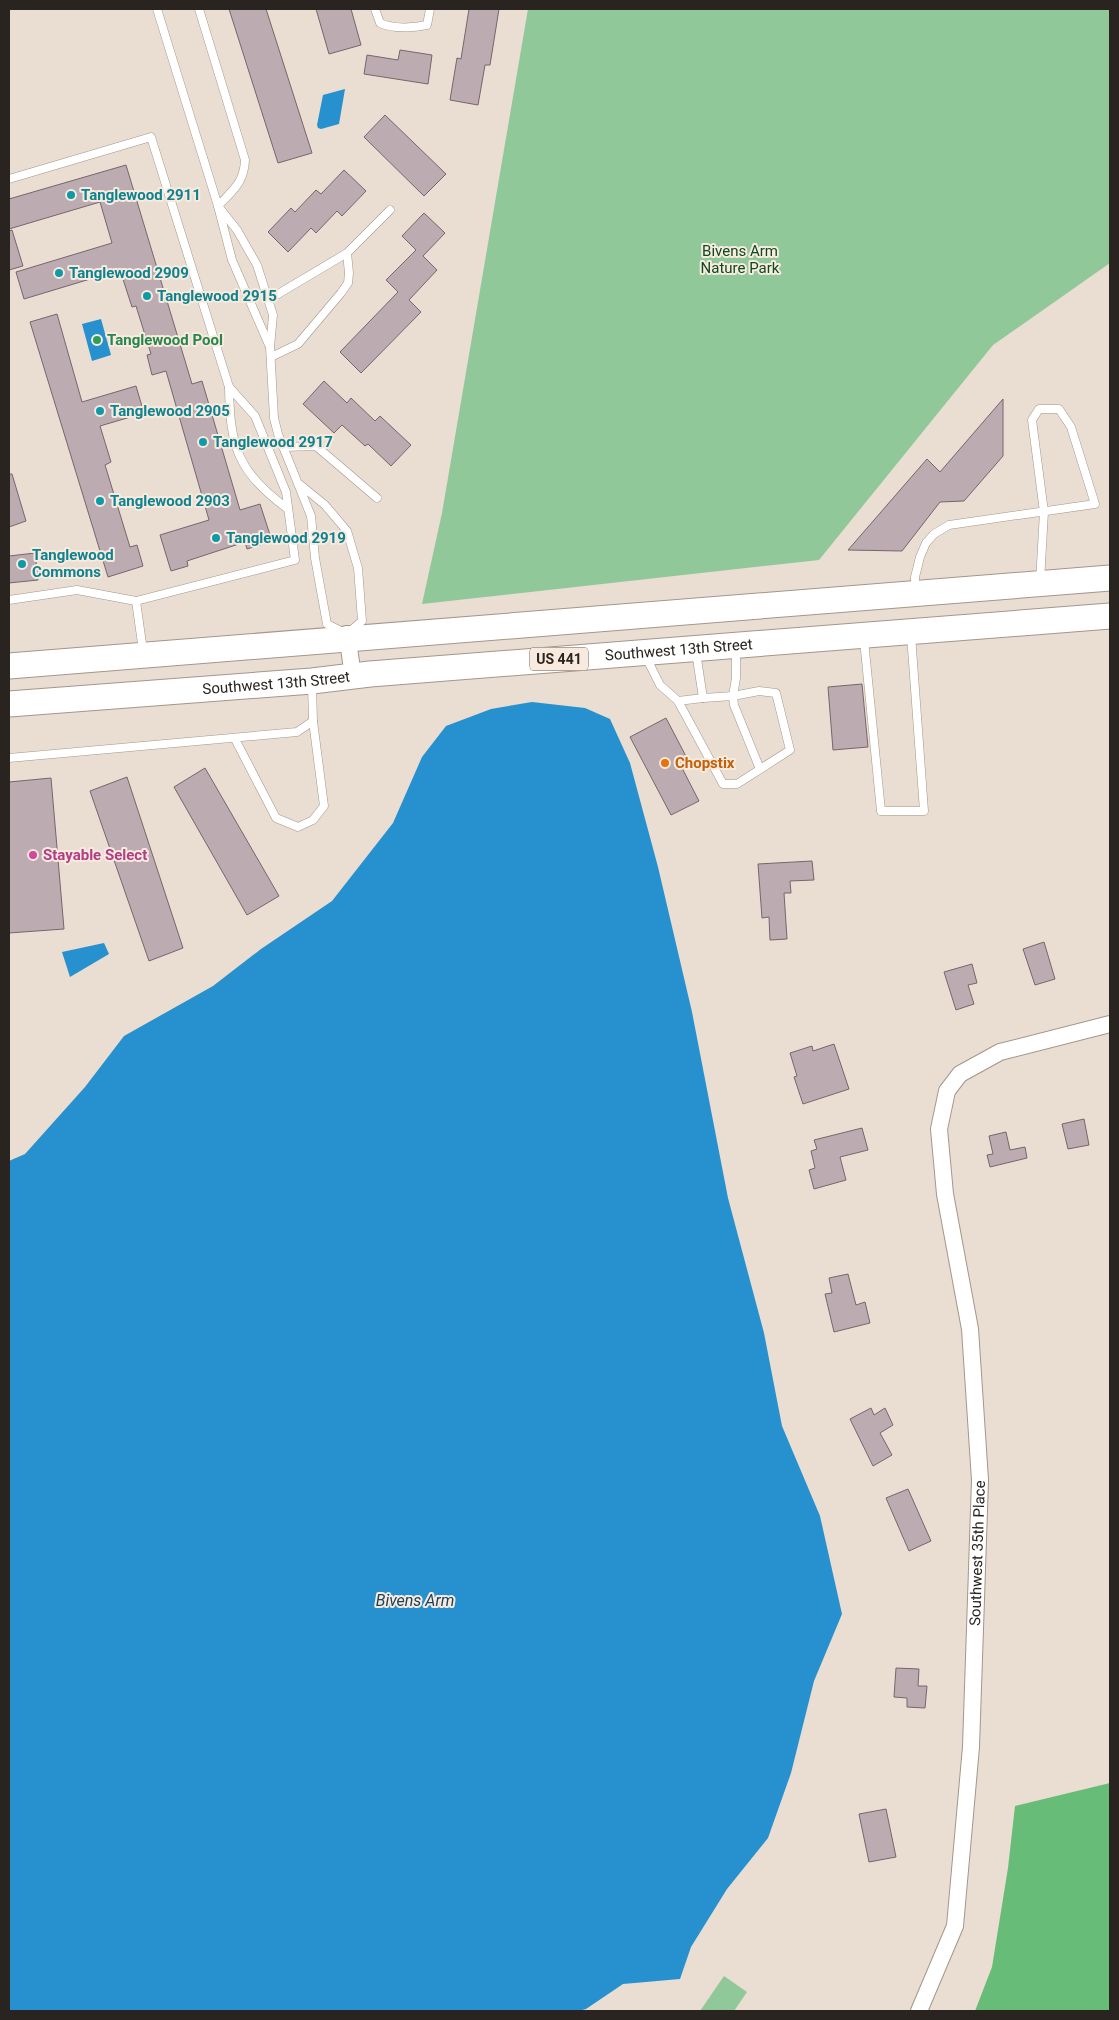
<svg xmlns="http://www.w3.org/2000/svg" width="1119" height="2020" font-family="Roboto,sans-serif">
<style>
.green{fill:#91c899}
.forest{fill:#67bc77}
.water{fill:#2691ce}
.building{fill:#bdabb2;stroke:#76666d}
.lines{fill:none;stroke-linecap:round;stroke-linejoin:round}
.service-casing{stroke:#a3968b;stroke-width:9}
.minor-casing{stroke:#a3968b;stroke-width:18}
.primary-casing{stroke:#a3968b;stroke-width:27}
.service{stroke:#fff;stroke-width:8}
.minor{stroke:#fff;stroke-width:16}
.primary{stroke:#fff;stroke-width:25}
.culture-dot{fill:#0f9aa8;stroke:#f8eade;stroke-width:2}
.leisure-dot{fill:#2e9e5b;stroke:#f8eade;stroke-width:2}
.food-dot{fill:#e8710a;stroke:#f8eade;stroke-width:2}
.hotel-dot{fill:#d1479c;stroke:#f8eade;stroke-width:2}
.labels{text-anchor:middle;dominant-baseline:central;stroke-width:4;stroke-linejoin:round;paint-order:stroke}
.shield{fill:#f8eade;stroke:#675f58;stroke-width:1}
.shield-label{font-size:14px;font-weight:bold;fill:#29241f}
.culture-label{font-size:15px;font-weight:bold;fill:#0d838f;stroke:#f8eade;text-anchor:start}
.park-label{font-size:15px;fill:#0a4a1e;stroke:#f8eade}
.leisure-label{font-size:15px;font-weight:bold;fill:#27864d;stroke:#f8eade;text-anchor:start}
.street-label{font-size:15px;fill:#29241f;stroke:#f8eade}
.food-label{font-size:15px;font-weight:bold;fill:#c56008;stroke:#f8eade;text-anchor:start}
.hotel-label{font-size:15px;font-weight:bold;fill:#b23c85;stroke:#f8eade;text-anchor:start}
.water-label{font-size:16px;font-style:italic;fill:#19425c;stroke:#f8eade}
</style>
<rect width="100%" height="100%" fill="#eaddd1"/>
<g class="green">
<path d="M528,9h582v254l-117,82 -174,215 -397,44 20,-91z"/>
<path d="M724,1976l23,16 -13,19h-34z"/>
</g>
<path class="forest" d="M1110,1783v228h-135l17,-44 16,-99 7,-62z"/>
<g class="water">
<path d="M345,89l-6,35 -18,5 -3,-1 -1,-3 6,-30z"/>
<path d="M101,319l10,36 -19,6 -10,-37z"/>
<path d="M532,702l53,6 25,11 20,44 28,104 34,145 36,186 36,135 18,93 38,90 22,98 -28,67 -23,92 -23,65 -41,51 -36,58 -11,32 -57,5 -37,25 -8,2h-569v-850l16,-7 60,-67 39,-51 89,-50 48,-37 71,-48 61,-78 29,-66 24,-31 45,-17z"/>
<path d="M104,943l5,11 -39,23 -8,-25z"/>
</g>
<g class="building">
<path d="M229,9h37l46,144 -34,10z"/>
<path d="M316,9h35l10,36 -32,9z"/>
<path d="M469,9h30l-9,56h-5l-7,40 -28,-5 7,-42 4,1z"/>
<path d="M400,50l32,5 -4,29 -64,-10 3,-19 31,5z"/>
<path d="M385,115l61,59 -22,22 -60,-59z"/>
<path d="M126,165l66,219 10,-3 38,129 20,-6 12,37 -25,8 -2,-7 -58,19 1,5 -17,5 -11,-36 49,-15 -43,-149 -14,4 -5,-20 4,-1 -15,-48 -4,1 -12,-37 -96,29 -8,-27 96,-29 -12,-41 -91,27v-30z"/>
<path d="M344,170l22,21 -24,25 -5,-5 -21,22 -5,-5 -23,24 -20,-20 23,-24 4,4 21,-22 5,4z"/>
<path d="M424,213l21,20 -22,23 14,14 -28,30 12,12 -60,61 -21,-21 58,-60 -12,-12 30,-30 -14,-14z"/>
<path d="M12,230l11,36 -14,4v-39z"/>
<path d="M57,314l25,88 54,-16 8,27 -44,13 11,36 -6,3 25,82 7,-2 6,21 -35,11 -78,-255z"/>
<path d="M324,381l23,22 4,-5 24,23 5,-5 31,29 -20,21 -23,-22 -3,2 -23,-21 -8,8 -31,-29z"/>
<path d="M1003,399v57l-39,45 -24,1 -38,49 -54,-1 79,-91 13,13z"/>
<path d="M9,474h3l14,47 -17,6z"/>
<path d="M35,553l3,27 -29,3v-27z"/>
<path d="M862,684l6,63 -35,3 -5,-63z"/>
<path d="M666,718l24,46 -8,4 17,33 -28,14 -41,-78z"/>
<path d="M205,768l74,128 -32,19 -73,-128z"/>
<path d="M127,777l56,171 -34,13 -59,-170z"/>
<path d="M51,778l13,151 -55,4v-151z"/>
<path d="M812,861l2,19 -24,1 1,12h-7l3,46 -17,1 -1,-23 -7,1 -4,-54z"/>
<path d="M1044,942l11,37 -20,6 -12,-36z"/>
<path d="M972,964l5,19 -9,2 6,19 -18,6 -12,-38z"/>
<path d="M834,1044l15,45 -46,15 -9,-27 3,-1 -7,-23 22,-7 1,5z"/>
<path d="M1084,1119l5,26 -21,4 -6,-25z"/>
<path d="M862,1128l6,22 -28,7 6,23 -32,9 -5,-19 6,-2 -4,-17 6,-2 -3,-9z"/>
<path d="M1006,1132l4,18 15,-3 2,11 -37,9 -3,-12 6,-1 -4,-18z"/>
<path d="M848,1274l8,31 9,-3 5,21 -36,9 -9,-38 7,-1 -3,-15z"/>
<path d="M871,1408l3,7 11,-7 8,17 -13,8 12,22 -19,11 -23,-47z"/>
<path d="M908,1489l23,52 -22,10 -23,-53z"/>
<path d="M896,1668l23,1 -1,17h9l-2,22 -18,-1v-9l-13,-1z"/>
<path d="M886,1809l10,48 -27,5 -10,-48z"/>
</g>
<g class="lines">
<g class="service-casing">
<g id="service">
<path d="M157,9l61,197 14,54 37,85"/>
<path d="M199,9l46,151c-1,23 -12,30 -27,46"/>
<path d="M375,9l5,14c13,6 33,5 47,2l3,-16"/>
<path d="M9,179l142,-42 78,250 26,29 31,76 9,68 -159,41 -59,-11 -68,10"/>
<path d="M218,206l19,24 20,35 16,50 -3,32 4,71 4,16 33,82 4,42 12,66 20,10 15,-13 -4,-53 -11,-37 -22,-26 -27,-22"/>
<path d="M268,300l79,-47"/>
<path d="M271,357l27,-13 43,-51 7,-10 1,-10 -2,-20 43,-43"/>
<path d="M229,387c1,60 9,86 59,122"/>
<path d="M283,447l33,-1 61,52"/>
<path d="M915,591v-14l5,-20 6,-14 8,-9 15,-9 146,-21 -24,-77 -12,-18h-20l-7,11 12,92 -4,69"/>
<path d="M136,601l7,50"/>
<path d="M864,640l17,171h43l-13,-176"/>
<path d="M696,652l7,46 30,-2 3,-18v-28"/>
<path d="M646,657l14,28 18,16 45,83h14l53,-34 -14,-57 -17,-2 -26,5 1,9 26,64"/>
<path d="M678,701l25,-3"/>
<path d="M235,739l41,79 22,9 15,-7 11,-14 -11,-85"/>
<path d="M9,758l288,-26 16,-11 -1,-36"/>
</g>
</g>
<g class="minor-casing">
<g id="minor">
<path d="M347,634l6,42"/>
<path id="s1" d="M919,2011l36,-85 16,-179 9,-267 -10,-151 -25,-135 -6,-65 8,-38 13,-17 40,-22 110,-28"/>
</g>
</g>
<g class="primary-casing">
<g id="primary">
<path d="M9,666l1101,-88"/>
<path id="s2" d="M9,704l303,-23 58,-7 740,-58"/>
</g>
</g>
<use href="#service" class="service"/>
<use href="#minor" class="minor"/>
<use href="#primary" class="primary"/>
</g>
<g class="culture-dot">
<circle cx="71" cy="195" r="5"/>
<circle cx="59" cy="273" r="5"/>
<circle cx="147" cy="296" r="5"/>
<circle cx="100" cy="411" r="5"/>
<circle cx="203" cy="442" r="5"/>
<circle cx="100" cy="501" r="5"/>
<circle cx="216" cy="538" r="5"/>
<circle cx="22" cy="564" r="5"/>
</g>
<circle class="leisure-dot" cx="97" cy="340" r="5"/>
<circle class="food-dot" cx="665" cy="763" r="5"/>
<circle class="hotel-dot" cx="33" cy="855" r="5"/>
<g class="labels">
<rect class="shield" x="530" y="647.5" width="58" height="23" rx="4"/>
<g class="shield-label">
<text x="559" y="659">US 441</text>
</g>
<g class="culture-label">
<text x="81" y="195">Tanglewood 2911</text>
<text x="69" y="273">Tanglewood 2909</text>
<text x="157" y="296">Tanglewood 2915</text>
<text x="110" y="411">Tanglewood 2905</text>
<text x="213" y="442">Tanglewood 2917</text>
<text x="110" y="501">Tanglewood 2903</text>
<text x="226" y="538">Tanglewood 2919</text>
<text x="32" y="555">Tanglewood<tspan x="32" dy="17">Commons</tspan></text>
</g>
<g class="park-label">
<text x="740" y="251">Bivens Arm<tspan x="740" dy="17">Nature Park</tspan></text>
</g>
<g class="leisure-label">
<text x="107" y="340">Tanglewood Pool</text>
</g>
<g class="street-label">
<text stroke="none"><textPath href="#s2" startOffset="672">Southwest 13th Street</textPath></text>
<text stroke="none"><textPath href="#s2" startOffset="268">Southwest 13th Street</textPath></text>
<text stroke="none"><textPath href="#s1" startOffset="466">Southwest 35th Place</textPath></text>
</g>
<g class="food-label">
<text x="675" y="763">Chopstix</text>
</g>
<g class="hotel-label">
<text x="43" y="855">Stayable Select</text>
</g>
<g class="water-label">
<text x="415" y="1600">Bivens Arm</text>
</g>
</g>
<rect width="1119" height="2020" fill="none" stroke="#29241f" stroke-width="20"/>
</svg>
